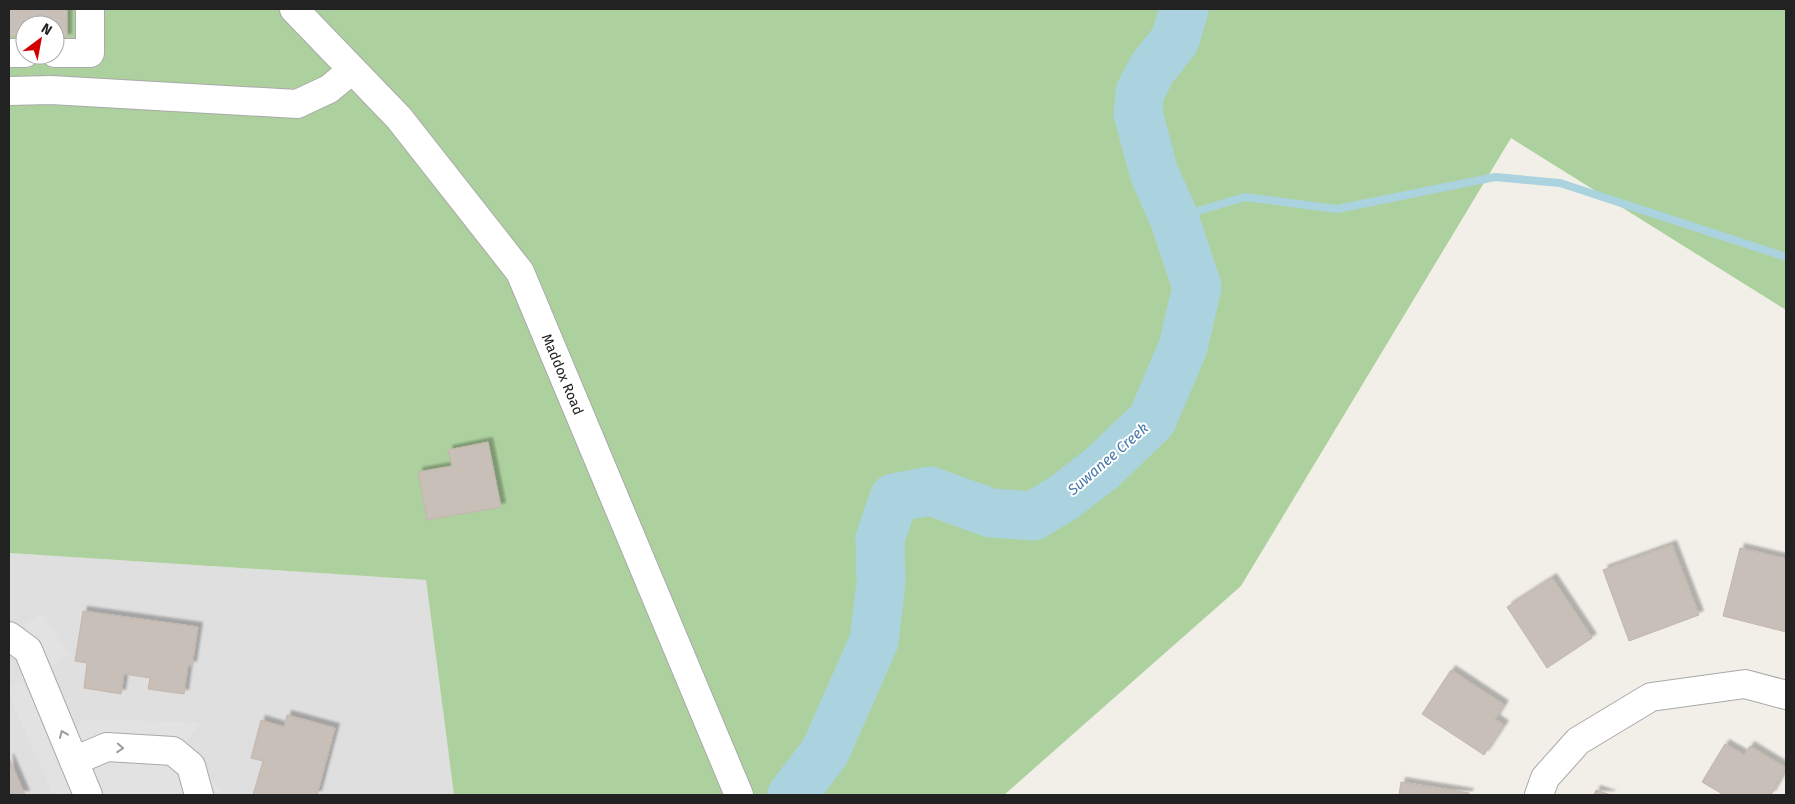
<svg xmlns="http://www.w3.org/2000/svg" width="1795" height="804" font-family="'Fira Sans',sans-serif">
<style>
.residential{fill:#e0dfdf}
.forest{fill:#add19e;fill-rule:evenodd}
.parking{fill:#e2e2e2}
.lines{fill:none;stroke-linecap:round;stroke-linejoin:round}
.stream{stroke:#aad3df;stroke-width:8}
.river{stroke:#aad3df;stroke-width:49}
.building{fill:#c7bfb8;stroke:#c4b6ab;filter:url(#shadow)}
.minor-casing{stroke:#a9a9a9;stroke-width:30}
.minor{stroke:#fff;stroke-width:28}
.oneway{stroke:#9c9c9c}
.labels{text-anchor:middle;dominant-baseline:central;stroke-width:4;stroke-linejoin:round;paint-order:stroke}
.street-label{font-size:14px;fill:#222;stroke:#fff}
.water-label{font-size:15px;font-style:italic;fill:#4a7aab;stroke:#fff}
</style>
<defs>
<filter id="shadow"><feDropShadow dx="4.5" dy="-4.5" stdDeviation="1" flood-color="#0004"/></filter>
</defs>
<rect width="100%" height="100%" fill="#f2efe9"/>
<path class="residential" d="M9,553l417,27 28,215h-445z"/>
<path class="forest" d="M9,9h1777v301l-275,-172 -270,448 -237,209h-550l-28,-215 -417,-27zM25,25h30v30h-30z"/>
<g class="parking">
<path d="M43,613l26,43 -19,11 -26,-42z"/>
<path d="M23,681l28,53 37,-15 112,4 -14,20 37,52h-170l-44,-100v-8z"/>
</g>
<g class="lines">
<path class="stream" d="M1174,218l71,-21 92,12 158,-32 65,6 226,74"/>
<path class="river" d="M792,795l33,-43 49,-111 7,-58 -1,-44 14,-41 36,-7 61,22 42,3 30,-18 39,-30 50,-48 31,-73 14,-60 -23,-69 -20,-45 -16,-60 2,-21 12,-23 23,-29 9,-31"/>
</g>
<g class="building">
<path d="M9,9h58v29h-12v-13h-30v11h-16z"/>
<path d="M488,442l13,65 -74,13 -9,-48 34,-6 -4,-16z"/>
<path d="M1672,545l27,70 -70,26 -26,-71z"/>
<path d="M1740,548l46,11v73l-63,-16z"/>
<path d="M1552,578l40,60 -45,30 -40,-61z"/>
<path d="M83,611l115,16 -6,39 -4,-1 -4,29 -36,-5 2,-11 -26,-4 -3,20 -37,-6 3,-25 -12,-2z"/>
<path d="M1451,670l53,35 -9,14 9,6 -20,30 -62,-41z"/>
<path d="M287,715l48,13 -18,67h-64l10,-34 -12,-3 10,-38 23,7z"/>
<path d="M1725,744l19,11 6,-9 36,22 -15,27h-47l-22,-13z"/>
<path d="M9,758l16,37h-16z"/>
<path d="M1401,782l68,11 -1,2h-69z"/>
<path d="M1596,790l15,5h-17z"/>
</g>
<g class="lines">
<g class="minor-casing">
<g id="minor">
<path id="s1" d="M294,9l105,109 121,154 219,523"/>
<path d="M9,53h16"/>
<path d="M55,53h35v-44"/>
<path d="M9,91l42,-1 246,14 32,-15 23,-19"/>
<path d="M9,636l19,14 60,145"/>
<path d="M74,761l33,-14 66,4 18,15 8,29"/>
<path d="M1539,795l6,-17 33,-37 73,-44 94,-13 41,11"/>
</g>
</g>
<use href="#minor" class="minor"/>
</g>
<defs><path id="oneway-chevron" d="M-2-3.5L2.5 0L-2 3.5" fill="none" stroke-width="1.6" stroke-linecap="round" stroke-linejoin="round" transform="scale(1.25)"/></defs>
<g class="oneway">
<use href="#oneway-chevron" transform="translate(63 734) rotate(-113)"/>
<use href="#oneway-chevron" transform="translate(120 748) rotate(4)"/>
</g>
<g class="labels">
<g class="street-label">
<text stroke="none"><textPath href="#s1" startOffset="458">Maddox Road</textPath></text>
</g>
<g class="water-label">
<text transform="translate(1108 459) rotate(-41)">Suwanee Creek</text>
</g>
</g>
<rect width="1795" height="804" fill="none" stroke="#222222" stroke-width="20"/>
<g transform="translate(40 40) rotate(32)"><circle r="24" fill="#ffffff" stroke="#a7a7a7"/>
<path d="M0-4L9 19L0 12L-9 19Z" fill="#d40000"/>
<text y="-8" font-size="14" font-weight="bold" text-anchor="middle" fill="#222222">N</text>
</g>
</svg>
